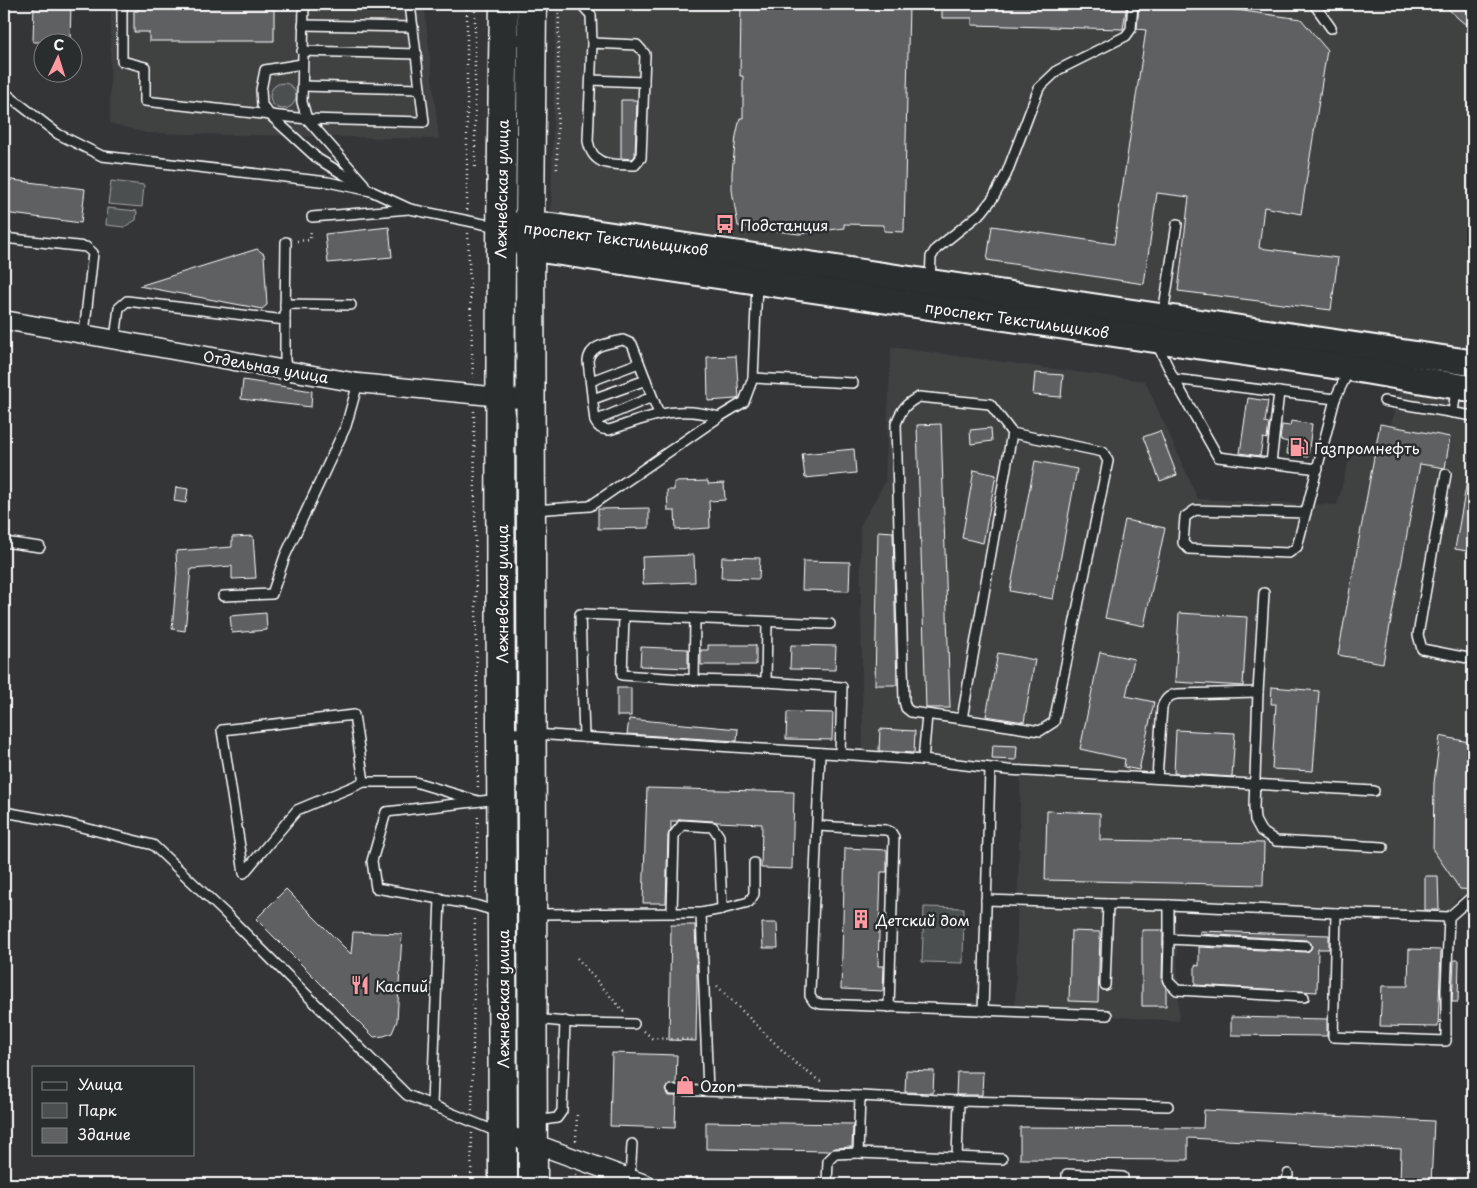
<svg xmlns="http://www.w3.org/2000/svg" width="1477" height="1188" font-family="'Playpen Sans',sans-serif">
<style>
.built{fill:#404243}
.green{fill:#4c4f50;stroke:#a6a7a8}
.building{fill:#5f6162;stroke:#fff}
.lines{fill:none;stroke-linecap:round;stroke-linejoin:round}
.service-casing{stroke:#fff;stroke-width:12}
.minor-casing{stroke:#fff;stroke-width:21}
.secondary-casing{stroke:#fff;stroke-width:29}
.trunk-casing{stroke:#fff;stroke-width:31}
.path{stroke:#fff;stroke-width:2.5;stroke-dasharray:1 4;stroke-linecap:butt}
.service{stroke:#2a2d2e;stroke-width:9}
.minor{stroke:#2a2d2e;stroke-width:18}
.secondary{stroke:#2a2d2e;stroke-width:25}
.trunk{stroke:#2a2d2e;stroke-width:28}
.labels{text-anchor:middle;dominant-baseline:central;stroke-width:5;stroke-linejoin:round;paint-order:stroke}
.street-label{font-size:15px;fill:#fff;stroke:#2a2d2e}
.poi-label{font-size:15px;fill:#fff;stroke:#2a2d2e;text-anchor:start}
</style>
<rect width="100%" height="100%" fill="#333536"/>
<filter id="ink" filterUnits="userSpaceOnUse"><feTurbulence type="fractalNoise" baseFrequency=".02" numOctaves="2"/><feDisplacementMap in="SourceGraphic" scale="10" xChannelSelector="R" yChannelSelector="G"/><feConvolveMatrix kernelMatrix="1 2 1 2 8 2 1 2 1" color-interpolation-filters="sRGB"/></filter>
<g filter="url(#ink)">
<g class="built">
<path d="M111,4H424L439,139L146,133L110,123Z"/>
<path d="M556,4H1473V366L551,217Z"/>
<path d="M891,347L1145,381L1198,499L1337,505L1352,448L1385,450L1399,390L1473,402V897H1459L1441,917L1176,905L1179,1021L1015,1010L1021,764L863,756L860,526L885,482Z"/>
</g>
<g class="green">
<circle cx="283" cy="96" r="13"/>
<path d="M111,181L144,185L142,207L108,204Z"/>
<path d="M107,208L137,211L136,220L124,227L106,225Z"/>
<path d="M924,907L964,908L963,963L922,962Z"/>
</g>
<g class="building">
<path d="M34,4H71L70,42H33Z"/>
<path d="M138,4H274V41H149V32H134V11H138Z"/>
<path d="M741,4H909L904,232L884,231V225L844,224V228L799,234L738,226L732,190V172L736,136L740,118H743V76H740Z"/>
<path d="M942,4H1127L1123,29L972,25V18H942Z"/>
<path d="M1139,4H1151L1192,10L1193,4L1301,19L1327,50L1301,214L1264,207L1259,248L1338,258L1331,310L1178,291L1189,197L1157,193L1144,284L987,260L992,226L1114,244L1146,30L1137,29Z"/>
<path d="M1443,4H1473V30L1460,20Z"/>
<path d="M621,100H637L635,156L632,159L621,158Z"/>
<path d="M4,179L85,189L81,223L4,213Z"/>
<path d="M389,227L392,257L328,263L325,234Z"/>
<path d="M257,249L264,254L267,305L262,309L139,286Z"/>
<path d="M736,356L739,398L736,399L708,401L707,357Z"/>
<path d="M1035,373L1063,375L1061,397L1033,395Z"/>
<path d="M243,380L312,391L311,407L241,399Z"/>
<path d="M1248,398L1268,401L1265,423L1269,424L1267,439L1263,438L1260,456L1240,453Z"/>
<path d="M1291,421L1312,424L1308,457L1287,454L1288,442L1280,440L1282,425L1290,426Z"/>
<path d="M941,424L950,708H926L917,425Z"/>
<path d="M1380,424L1450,437L1445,468L1420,464L1383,663L1338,655Z"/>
<path d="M991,428L992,441L971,444L970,430Z"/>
<path d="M1160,431L1177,475L1160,481L1143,437Z"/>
<path d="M854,449L856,473L805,478L802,454Z"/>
<path d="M1035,461L1077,469L1053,599L1010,591Z"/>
<path d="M974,470L996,475L983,543L962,538Z"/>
<path d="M708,481V484L724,483L725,500L709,501L710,528L676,530L675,511H668L667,490H674V482Z"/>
<path d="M1467,481L1473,482V552L1455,549Z"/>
<path d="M176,487L188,489L186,503L174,501Z"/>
<path d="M649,508V528L598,529V509Z"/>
<path d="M1125,520L1165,528L1144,626L1105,618Z"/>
<path d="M878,531L893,532L897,685H875Z"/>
<path d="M253,536L256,578L232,579V566L191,569L185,631L172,629L177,573L176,551L232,547V537Z"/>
<path d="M694,555L695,582L643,584L642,557Z"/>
<path d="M722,557L760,558L759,579L721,578Z"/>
<path d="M803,561L850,562L849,591L802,590Z"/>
<path d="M266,613L267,630L232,633L230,616Z"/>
<path d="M1179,613L1247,617L1243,686L1175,682Z"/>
<path d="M708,645H756V665H701V650H708Z"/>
<path d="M791,645L836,646L835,670L790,669Z"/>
<path d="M641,647L688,649V668L640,666Z"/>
<path d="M1100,652L1134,659L1126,696L1154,702L1139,770L1124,767L1125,759L1080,749Z"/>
<path d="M998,653L1035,660L1024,722L986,716Z"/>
<path d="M1272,687L1319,691L1313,771L1272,769L1276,704H1271Z"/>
<rect x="617" y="688" width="14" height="28"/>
<path d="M787,712L833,713L832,740L786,739Z"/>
<path d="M629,719L738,729L737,741L627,734Z"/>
<path d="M880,729L915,731L914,753L879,751Z"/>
<path d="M1176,730L1235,733L1232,777L1174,773Z"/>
<path d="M1440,736L1473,743V890L1460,889L1433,850L1434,783Z"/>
<path d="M993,745L1017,746L1016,760L992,759Z"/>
<path d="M647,788L794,792L792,869L761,868L762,824L717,822L713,821L680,819L677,821H671V829L668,835L666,903H643Z"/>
<path d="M1047,811L1100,813V840L1264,843L1263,885L1045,880Z"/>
<path d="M845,848L887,850V872H881L878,966H884L883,991L841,989Z"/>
<path d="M1425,876H1438L1439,910H1425Z"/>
<path d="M286,889L351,954L353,932L402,934L397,1021L392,1033L384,1036L374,1037L256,919Z"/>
<path d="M762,923H777L778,948H763Z"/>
<path d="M671,925H695L697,981L696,1041L669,1040Z"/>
<path d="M1142,930H1163L1162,981L1166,988V1006H1142Z"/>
<path d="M1071,931L1100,932L1098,1002L1069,1001Z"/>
<path d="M1200,931L1329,935V949H1318L1317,992L1195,985V965L1199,966V947L1306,952L1309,951L1312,947L1311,943L1306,940L1200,934Z"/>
<path d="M1409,949L1441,950L1438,1027L1380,1026L1382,986H1408Z"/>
<path d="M1454,960H1459L1458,1002H1452Z"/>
<path d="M1231,1017L1327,1019V1036L1231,1035Z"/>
<path d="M612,1053L677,1055L676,1084L669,1085L666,1090L669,1096H676L675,1128L610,1126Z"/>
<path d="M906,1070L934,1071L933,1093L905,1092Z"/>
<path d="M957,1072H983L982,1095H956Z"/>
<path d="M1204,1110L1434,1121L1431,1184H1400L1401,1149L1188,1138V1160L1020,1159V1127L1203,1128Z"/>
<path d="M706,1122L853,1124L852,1147L835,1148L830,1151L706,1149Z"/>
</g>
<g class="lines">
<g class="service-casing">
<g id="service">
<path d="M122,4V61L145,67V101L307,119L424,122L410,4"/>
<path d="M304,4L302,102L307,119L364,184"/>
<path d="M581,4L591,15L592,43L588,141C593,168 613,164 635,165L641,158L645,54L637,45L592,43"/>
<path d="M1314,4L1331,28"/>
<path d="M303,25L413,27"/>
<path d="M302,51L417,54"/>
<path d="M302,64L265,70L261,90L262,105L270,115L318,159L371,191L410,209L498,227"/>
<path d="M591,80L644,82"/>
<path d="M302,86L420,89"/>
<path d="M4,92L58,134L102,156L328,182L371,191"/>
<path d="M312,217L409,209"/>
<path d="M4,238L86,247L93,253L84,334"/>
<path d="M930,281L931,257L936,249L982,212L993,198L1006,175L1039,88L1058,70L1126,36L1131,29L1133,4"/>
<path d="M285,304L351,305"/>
<path d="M1163,314L1177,224"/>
<path d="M285,320L286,242"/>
<path d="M115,339L119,308L127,301L285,320V369"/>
<path d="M1156,342L1174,379L1335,399L1349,370"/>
<path d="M753,378L853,383"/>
<path d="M1174,379L1218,457L1318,469"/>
<path d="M591,381L639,363"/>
<path d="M919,397L990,404L1012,433L962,719L911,712L906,708L904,701L896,424C901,410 906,403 919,397Z"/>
<path d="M593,399L646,380"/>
<path d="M1384,401L1473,416"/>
<path d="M1453,413L1456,388"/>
<path d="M659,414L632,344L623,340C608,344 590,344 588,361L595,421C598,428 601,429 609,430C650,417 675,404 719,417"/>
<path d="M595,421L652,397"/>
<path d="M1271,463L1279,392"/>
<path d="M1446,474L1418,635L1422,649L1473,659"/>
<path d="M534,510L590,506L719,417L744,402L753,378L757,284"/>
<path d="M1306,513L1195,510L1185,517L1183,543L1189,549L1289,553L1297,547L1335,399"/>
<path d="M4,542L40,547"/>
<path d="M1264,593L1258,692L1254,807L1255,820L1261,831L1276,841L1383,847"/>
<path d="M223,596L272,594L285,556L346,426L358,383"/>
<path d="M624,616L622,675L694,680L695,620"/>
<path d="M694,680L766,682L767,622"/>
<path d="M766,682L842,687L840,754"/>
<path d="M962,719L1040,731L1054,722L1108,461L1103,452L1012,433"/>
<path d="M504,732L840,754L923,760L1008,770L1374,791"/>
<path d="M584,737L580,614L830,624"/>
<path d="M820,753L810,992V996L814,1002L821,1004L1107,1015"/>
<path d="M923,760L927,715"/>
<path d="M1157,778L1162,707C1165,699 1169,695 1177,694L1258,692"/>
<path d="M364,782L297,810L244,873L222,730L354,715L364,782H415L478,801"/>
<path d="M4,812L61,822L153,845L225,913L407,1095L500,1133"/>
<path d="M818,826L886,830L891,832L894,837L889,1007"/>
<path d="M986,900L1108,904L1169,905L1336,913"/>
<path d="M1169,905V939L1306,946"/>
<path d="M722,909L749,902L754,894V863"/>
<path d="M499,912L475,905L376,888L372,861L386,812L499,799"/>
<path d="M701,913L708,1091"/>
<path d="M1336,913L1449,917L1446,990V1041L1333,1037Z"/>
<path d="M535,914L672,913L674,835L682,825L713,827L719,836L722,909L701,913H672"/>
<path d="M1449,917L1473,896"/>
<path d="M1169,939L1168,981L1177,990L1304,997"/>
<path d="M1105,985L1108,904"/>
<path d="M983,1011L990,769"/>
<path d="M535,1019L576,1023L634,1024"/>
<path d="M672,1090L860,1096L858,1153L835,1154L828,1161L827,1184"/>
<path d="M860,1096L959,1101L1168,1106"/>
<path d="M432,1105L440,898"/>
<path d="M536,1121L557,1118L562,1111L565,1021"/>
<path d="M858,1153L1002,1159"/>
<path d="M957,1157L959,1101"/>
<path d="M630,1179L632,1144"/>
<path d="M1067,1184V1174L1123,1177"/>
<path d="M1287,1184L1288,1174"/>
</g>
</g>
<g class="minor-casing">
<g id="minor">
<path d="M4,320L358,383L531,400"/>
<path d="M502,1134L533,1143L645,1184"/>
</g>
</g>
<g class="secondary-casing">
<g id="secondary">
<path d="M510,226L530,224L562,228L1473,363"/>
<path d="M515,238L530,248L1350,368L1473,389"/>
</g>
</g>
<g class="trunk-casing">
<g id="trunk">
<path d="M532,4L530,224L533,1184"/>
<path d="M503,1184C502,791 497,397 504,4"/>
</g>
</g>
<g class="path">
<path d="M467,4V210"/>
<path d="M475,167V4"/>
<path d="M557,169L559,4"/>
<path d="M468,233L473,378"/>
<path d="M297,241L310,240L311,229"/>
<path d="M474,411L478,790"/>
<path d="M476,893L478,813"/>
<path d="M577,958L624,1012"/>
<path d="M717,986L794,1062L818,1080L823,1082"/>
<path d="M644,1031L652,1038L696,1040"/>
<path d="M472,1110L475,916"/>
<path d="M576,1141L577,1113"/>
<path d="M576,1174L577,1184"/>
<path d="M471,1184L472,1133"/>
</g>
<use href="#service" class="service"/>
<use href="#minor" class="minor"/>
<use href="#secondary" class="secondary"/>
<use href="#trunk" class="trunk"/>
</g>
</g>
<defs>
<g id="bus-bare" transform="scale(1.5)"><path d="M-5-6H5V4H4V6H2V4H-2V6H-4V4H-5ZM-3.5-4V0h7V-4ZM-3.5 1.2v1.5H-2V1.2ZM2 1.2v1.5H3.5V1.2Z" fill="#ff9aa2" stroke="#2a2d2e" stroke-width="2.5" paint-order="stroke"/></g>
<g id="fuel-bare" transform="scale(1.5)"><path d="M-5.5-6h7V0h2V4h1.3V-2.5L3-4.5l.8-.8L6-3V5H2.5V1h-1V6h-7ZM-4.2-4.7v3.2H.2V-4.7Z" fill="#ff9aa2" stroke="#2a2d2e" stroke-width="2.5" paint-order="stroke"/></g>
<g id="building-bare" transform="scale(1.5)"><path d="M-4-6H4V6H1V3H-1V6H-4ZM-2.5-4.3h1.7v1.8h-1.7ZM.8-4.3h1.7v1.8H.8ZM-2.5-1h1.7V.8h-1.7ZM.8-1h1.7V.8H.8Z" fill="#ff9aa2" stroke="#2a2d2e" stroke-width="2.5" paint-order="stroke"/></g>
<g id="restaurant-bare" transform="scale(1.5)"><path d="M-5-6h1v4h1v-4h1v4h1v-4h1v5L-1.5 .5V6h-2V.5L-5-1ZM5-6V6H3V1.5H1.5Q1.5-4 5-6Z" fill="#ff9aa2" stroke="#2a2d2e" stroke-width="2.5" paint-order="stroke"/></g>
<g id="shop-bare" transform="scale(1.5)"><path d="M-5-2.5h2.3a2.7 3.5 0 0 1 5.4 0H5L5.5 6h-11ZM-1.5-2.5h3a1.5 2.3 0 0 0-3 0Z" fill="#ff9aa2" stroke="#2a2d2e" stroke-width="2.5" paint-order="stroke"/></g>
</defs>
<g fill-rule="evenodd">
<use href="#bus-bare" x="725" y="224"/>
<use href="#fuel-bare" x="1299" y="447"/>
<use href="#building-bare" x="861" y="919"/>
<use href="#restaurant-bare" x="360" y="985"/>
<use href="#shop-bare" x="685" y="1085"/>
</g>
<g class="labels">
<g class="street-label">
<text transform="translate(501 189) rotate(-89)">Лежневская улица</text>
<text transform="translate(616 238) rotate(7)">проспект Текстильщиков</text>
<text transform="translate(1017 319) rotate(8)">проспект Текстильщиков</text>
<text transform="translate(266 366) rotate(10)">Отдельная улица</text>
<text transform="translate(501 594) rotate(-90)">Лежневская улица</text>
<text transform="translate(502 999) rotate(-90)">Лежневская улица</text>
</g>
<g class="poi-label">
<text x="740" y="224">Подстанция</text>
<text x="1314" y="447">Газпромнефть</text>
<text x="876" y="919">Детский дом</text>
<text x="375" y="985">Каспий</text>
<text x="700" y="1085">Ozon</text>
</g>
</g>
<rect width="1477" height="1188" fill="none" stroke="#2a2d2e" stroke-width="20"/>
<rect x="10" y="10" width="1457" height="1168" fill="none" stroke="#fff" stroke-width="2" filter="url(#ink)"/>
<rect x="32" y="1066" width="162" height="90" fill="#2a2d2e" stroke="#7f8182"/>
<rect x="42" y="1082" width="25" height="8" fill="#2a2d2e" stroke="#7f8182"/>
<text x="78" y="1090" font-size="15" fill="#ffffff">Улица</text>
<rect x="42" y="1103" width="25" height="15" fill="#4c4f50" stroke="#7f8182"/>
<text x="78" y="1116" font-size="15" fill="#ffffff">Парк</text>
<rect x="42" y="1128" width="25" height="15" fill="#5f6162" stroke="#7f8182"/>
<text x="78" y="1140" font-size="15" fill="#ffffff">Здание</text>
<g transform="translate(58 58) rotate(4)"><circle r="24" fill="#2a2d2e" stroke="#7f8182"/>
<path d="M0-4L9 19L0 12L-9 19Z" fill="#ff9aa2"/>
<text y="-8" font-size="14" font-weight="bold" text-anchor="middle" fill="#ffffff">С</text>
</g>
</svg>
